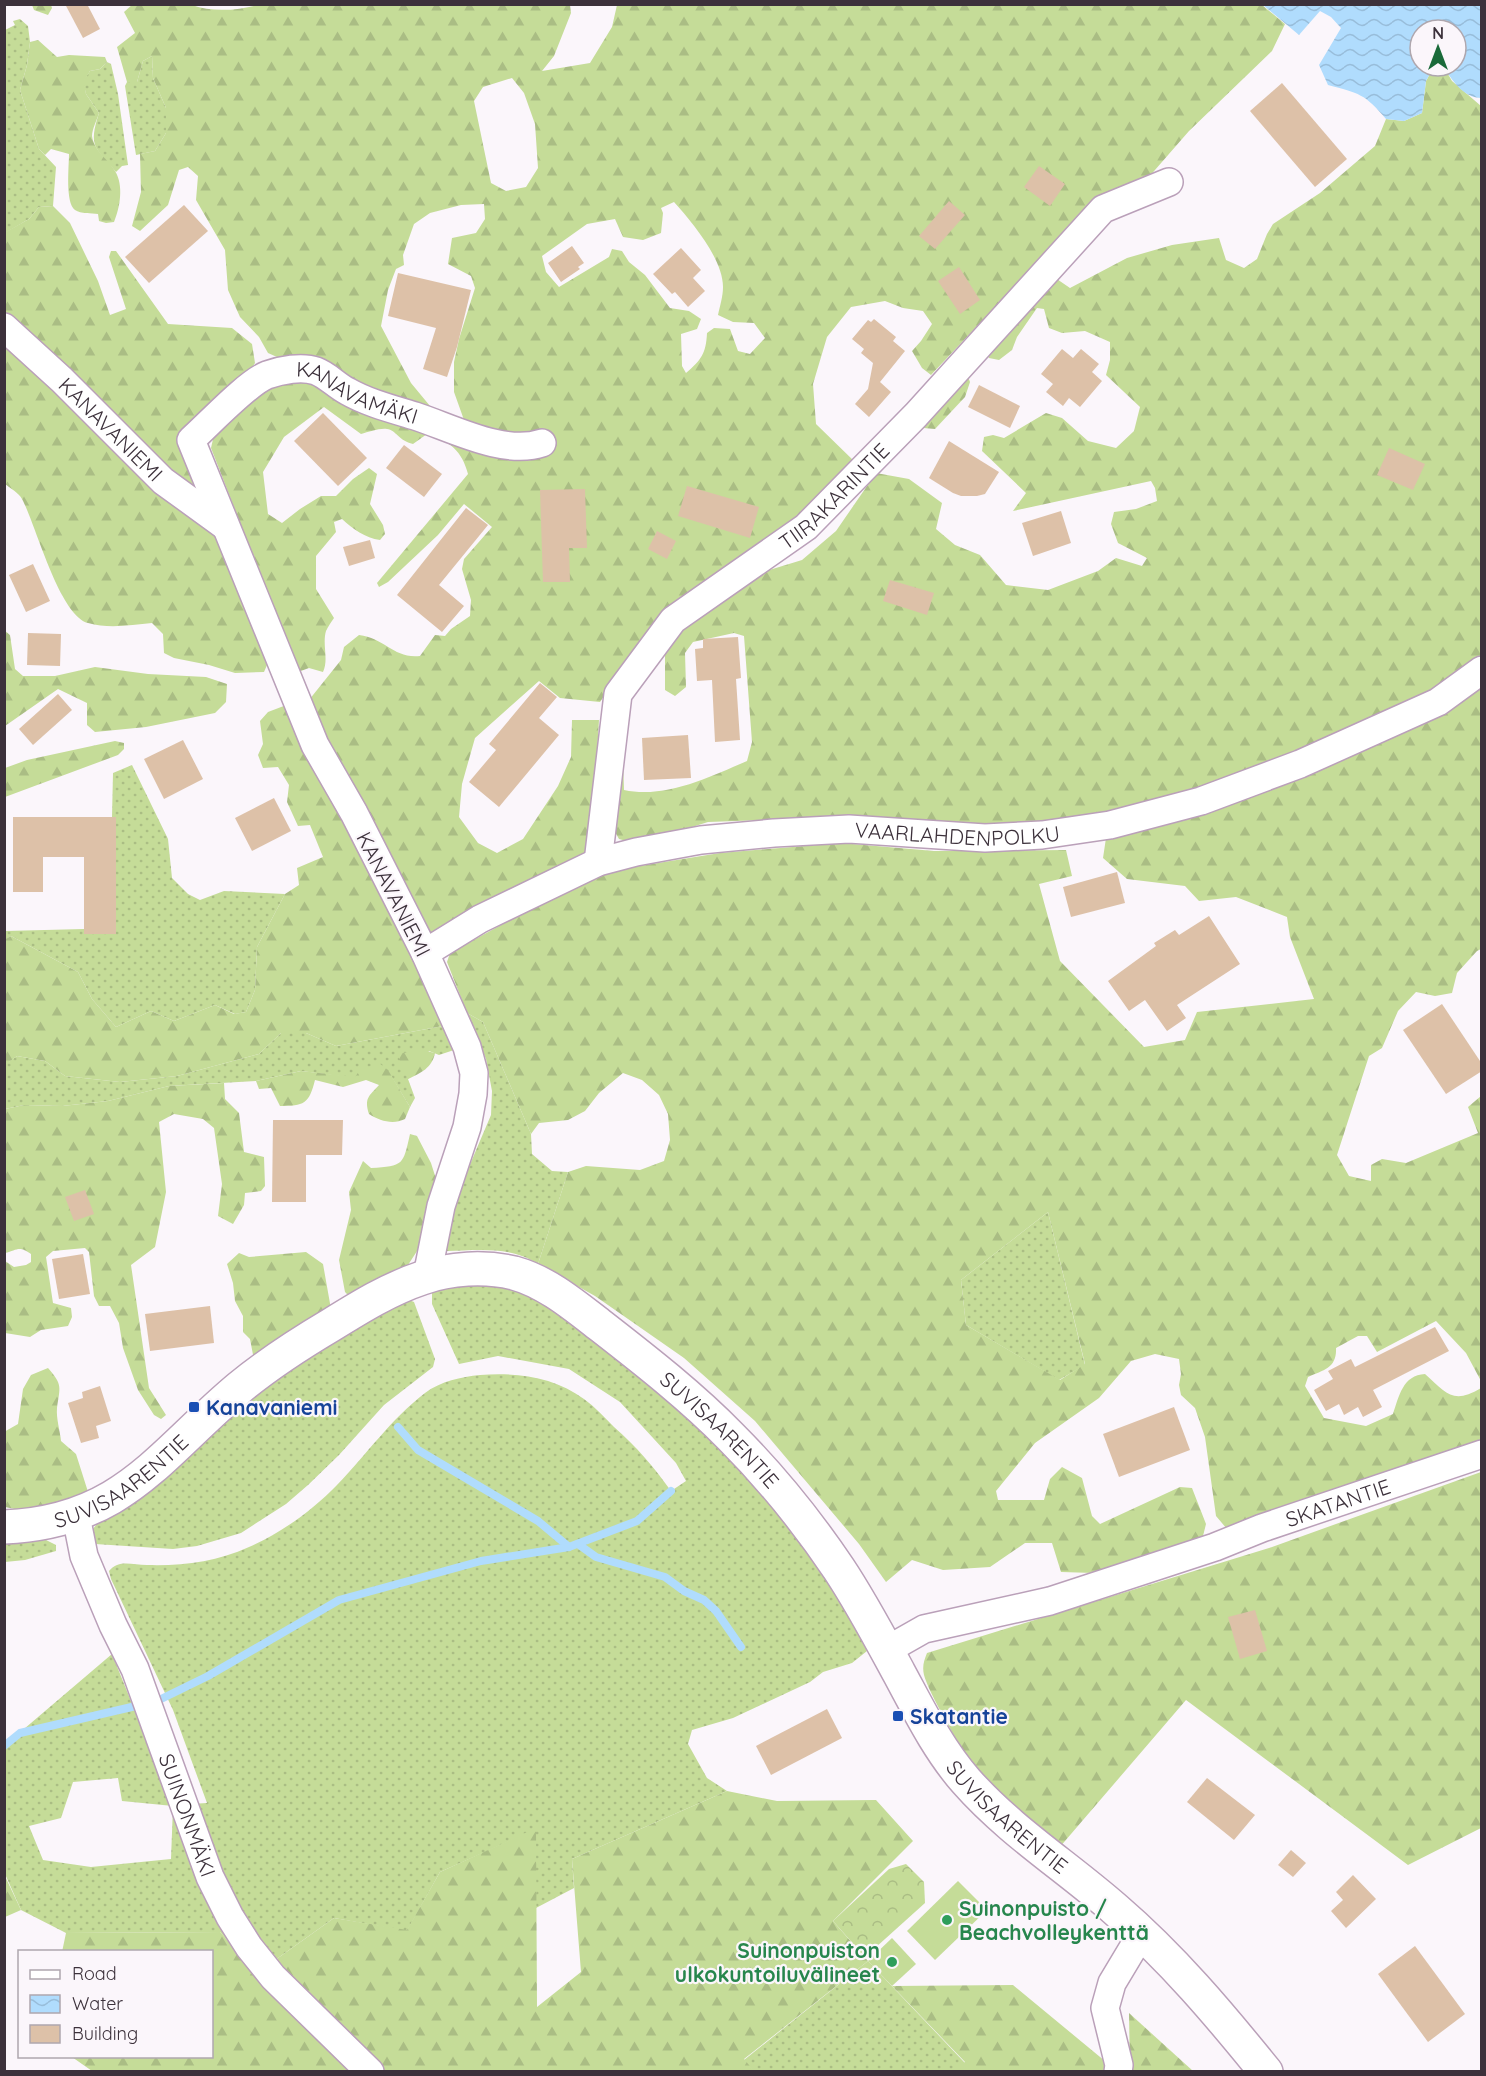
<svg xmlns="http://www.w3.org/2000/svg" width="1486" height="2076" font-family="Quicksand,sans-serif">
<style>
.grass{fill:url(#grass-dots);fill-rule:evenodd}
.forest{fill:url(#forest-firs);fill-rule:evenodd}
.park{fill:url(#park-crowns)}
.pitch{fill:#c5dc98}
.water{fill:url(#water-waves);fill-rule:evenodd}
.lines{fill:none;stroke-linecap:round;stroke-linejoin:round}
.stream{stroke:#b0dcfd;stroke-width:8}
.building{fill:#ddc1a8}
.street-casing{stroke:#baa0b9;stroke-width:30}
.secondary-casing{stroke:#baa0b9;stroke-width:36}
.street{stroke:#fff;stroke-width:27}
.secondary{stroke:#fff;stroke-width:33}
.transit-dot{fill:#1a4fb4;stroke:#fbf6fb;stroke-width:2}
.leisure-dot{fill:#2e9e5b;stroke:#fbf6fb;stroke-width:2}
.labels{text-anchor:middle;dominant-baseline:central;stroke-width:4.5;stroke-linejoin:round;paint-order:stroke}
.street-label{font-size:21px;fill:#3c313b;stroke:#fbf6fb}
.transit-label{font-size:21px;font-weight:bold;fill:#164399;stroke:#fbf6fb;text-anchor:start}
.leisure-label{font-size:21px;font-weight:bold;fill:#27864d;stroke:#fbf6fb;text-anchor:start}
</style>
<defs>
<pattern id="grass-dots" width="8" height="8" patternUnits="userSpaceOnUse" patternTransform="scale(1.5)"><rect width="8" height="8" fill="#c5dc98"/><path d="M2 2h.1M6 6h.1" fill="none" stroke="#aabd84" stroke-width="1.8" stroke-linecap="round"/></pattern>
<pattern id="forest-firs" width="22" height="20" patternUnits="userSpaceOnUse" patternTransform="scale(1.5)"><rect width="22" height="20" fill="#c5dc98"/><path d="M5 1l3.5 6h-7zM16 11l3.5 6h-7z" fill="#aabd84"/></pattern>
<pattern id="park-crowns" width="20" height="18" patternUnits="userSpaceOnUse" patternTransform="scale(1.5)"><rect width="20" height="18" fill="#c5dc98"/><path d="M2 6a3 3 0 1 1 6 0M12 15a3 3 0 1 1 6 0" fill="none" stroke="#aabd84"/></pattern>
<pattern id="water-waves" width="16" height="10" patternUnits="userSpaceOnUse" patternTransform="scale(1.5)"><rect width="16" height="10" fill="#b0dcfd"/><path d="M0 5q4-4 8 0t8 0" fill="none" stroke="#98bdda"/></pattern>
</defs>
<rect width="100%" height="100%" fill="#fbf6fb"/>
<g class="grass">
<path d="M20,19L28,26L30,42L27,65L20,90L39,149L56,167L53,206L39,207L29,219L5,233V30L15,25L13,21Z"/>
<path d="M152,56L153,78L166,108V133L155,151L136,155L125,86L127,82H137L143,61Z"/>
<path d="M107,62L111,64L118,94L128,165L122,166L116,172C95,147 88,147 99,113L86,94L83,81L90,71L100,69Z"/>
<path d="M132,765L168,839L172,878L188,894L200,900L224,891L285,894L257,947L255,990L246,1012L235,1014L215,1005L174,1021L151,1011L116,1027L92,999L78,972L11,936L5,940V931L84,929L112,817L113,773Z"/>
<path d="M467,1013L483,1022L531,1134L532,1154L552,1171L568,1172L538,1264C511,1246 478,1250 447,1251L445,1246L454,1202L491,1115L492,1091L486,1059Z"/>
<path d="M448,1025L457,1049L439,1055L429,1051L408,1079L415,1098L410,1107L388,1071L355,1078L301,1071L256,1081L169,1086L108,1101L62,1106L24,1105L5,1109L4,1065L17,1056L45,1061L65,1076L120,1082L177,1076L259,1054L281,1033H306L336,1046Z"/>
<path d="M1048,1212L1085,1365L1059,1380L966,1325L961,1280Z"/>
<path d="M457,1284L510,1287L542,1300L573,1322L721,1445L810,1551L865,1640L867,1651L852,1663L823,1672L810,1682L733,1718L692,1730L688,1744L707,1778L727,1791L572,1859L574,1888L536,1908V1829L440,1872L407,1931L334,1918L257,1973L220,1932L66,1933L21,1910L5,1874L4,1746L112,1654L173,1805L207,1803L173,1710L111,1579L109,1571C119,1559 132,1565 147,1565C182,1566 216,1562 249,1547C281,1533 313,1510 337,1485C367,1454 391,1419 425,1393C441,1381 461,1377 480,1375C516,1372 555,1377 584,1399C595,1407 604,1417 614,1427C636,1446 654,1467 671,1491L686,1481L676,1463L620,1402L569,1369L498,1356L459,1364L432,1304V1287ZM118,1778L122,1801L173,1806L171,1859L91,1867L43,1860L29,1826L61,1818L73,1782Z"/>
<path d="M409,1300L414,1302L435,1359L433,1367L384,1405L339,1455L308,1485L286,1504L241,1533L197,1546L173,1549L95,1544L92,1530L97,1524L144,1495L269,1382L318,1350Z"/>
<path d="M46,1540L56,1545V1551L25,1560L5,1562V1543Z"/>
<path d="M868,1961L965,2063L956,2072H754L744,2060Z"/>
</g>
<g class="forest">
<path d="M133,4L192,5C213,13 241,10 261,4L570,5L571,13L554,56L542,71L590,63L612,27L617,5L1256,4L1262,5L1285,24L1272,51L1189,131L1148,178L1111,190L1079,218L931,375L922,368L912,351L921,341L932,324L923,311L903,308L885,301L851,307L827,337L813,384L816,424L855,462L808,516L642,641L600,702L560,698L539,681L475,738L462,784L459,817L478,843L497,853L523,839L558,786L571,757L572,720H599L591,853L515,887L430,937L365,820L309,700L341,660L344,647L359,635C385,638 394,659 420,656L435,635L445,636L451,629L470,616L471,600L462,569L464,559L492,527L464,504L438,535L388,582L379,587L377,583L468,474C462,451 450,441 427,434L413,444C399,441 396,430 387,429C379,428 369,432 361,434L324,407L284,437L263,472L268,514L282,523L300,509L321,496H336L353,479L369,468L377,474L370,504L383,525L385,534L380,540C365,538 353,529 342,519L334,522L336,532L316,556V589L334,618C331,622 328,627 326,631C322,645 329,659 323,672L309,668L298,672L211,448L216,426L286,361L268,353L259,337L240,317L228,290L225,250L196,200L198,176L188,167L179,170L168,205L140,231L132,226L141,192L140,154L155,151L166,133V108L153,78L152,56L143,61L137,82H127L117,47L135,33L124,12ZM512,78L524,93L535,124L538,168L526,187L506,191L491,183L474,101L483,87ZM674,202C692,222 723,259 723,287C723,296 720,306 718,315L733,322L754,323L765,338L750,354L738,351L730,329L714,328L707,333C706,354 701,360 686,373L682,366L681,334L697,329L701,319L689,311L670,308L645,275L629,262L622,251L612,249L609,257L559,287L546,272L542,256L587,224L615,219L623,237L643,240L661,233L663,213L661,208ZM484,204L485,219L476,233L452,238L448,264L471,276L475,288L459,339L454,362V392L464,420L426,417L430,406L411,383L381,326L388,290L396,269L404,265L403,255L414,224L430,213L461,205Z"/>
<path d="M32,5H51L52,8L48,15L34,10Z"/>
<path d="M38,40L57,57L69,55L105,57L107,62L100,69L90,71L84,81L86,94L99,113C97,120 92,129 92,136C94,151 108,159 115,171C124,185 120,208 114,222L106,223L99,221L98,214C91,213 81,214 75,210C65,203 69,166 69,154L51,149L45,155L39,149L20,90L27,65L30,42Z"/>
<path d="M1445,69L1452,81L1481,106V661L1453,682L1258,773L1132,810L1044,825H930L847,817L708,822L638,844L619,839L610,823L623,760L624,790C665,799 710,777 747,761L752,742L744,636L734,633L693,642L685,653L686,687L675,696L665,690V649L700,611L740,579L802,560L836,531L876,473L909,479L942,503L936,529L955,545L980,555L1006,585L1048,590L1098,571L1116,558L1142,566L1147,558L1118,543L1111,524L1114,512L1136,509L1157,501L1155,488L1151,481L1013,511L1026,493L982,451L984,437L993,435L1004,438L1046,413L1062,418L1088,441L1116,448L1134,431L1140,407L1106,375L1110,360V342L1085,331L1062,333L1049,328L1044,309L1037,308L1017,337L1012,350L999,360L989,358L984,349L1051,275L1070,288L1127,258L1172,245L1219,238L1226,260L1244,268L1257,259L1267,234L1273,224L1320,193L1375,146L1386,119L1404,121L1422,113L1426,81L1432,70Z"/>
<path d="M53,206L70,223L98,281L110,315L126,309L109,257L111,251H116L168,324L232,328L252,344L255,363L241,385L202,423L205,504L86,396L5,312L4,233L29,219L39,207Z"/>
<path d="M4,349H20L220,529L267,652V665L264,672L235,673L209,665L174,658L164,653L163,634L152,623C131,625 109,629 88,623C59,615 36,525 22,499C19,493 10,488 5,484Z"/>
<path d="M965,369L970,382L965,397L935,429L912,427Z"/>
<path d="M4,630L10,635L15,669L23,676H55L95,667L148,674L206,677L227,684L226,702L215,713L146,727L95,732L87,725V703L58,689L5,726Z"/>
<path d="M1481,683V949L1477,951L1457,973L1452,993L1435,996L1416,992L1398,1011L1382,1048L1369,1056L1337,1155L1349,1176L1371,1181V1165L1382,1159L1406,1163L1478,1133L1468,1107L1481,1096V1381L1466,1353L1436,1321L1377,1352L1367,1336H1358L1336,1348C1337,1368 1324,1370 1308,1377L1305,1386L1324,1418L1366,1426L1393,1414C1399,1396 1403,1375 1425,1374C1446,1393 1453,1405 1481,1388V1445L1227,1529L1216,1516L1205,1437L1195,1408L1181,1395L1179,1385L1181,1374L1179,1359L1155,1354L1131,1361L1099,1398L1035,1443L996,1491L998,1500H1044L1050,1479L1062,1467L1082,1478L1092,1516L1100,1524L1180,1487L1192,1488L1206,1524L1203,1536L1094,1573L1061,1572L1052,1543H1025L990,1567L943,1570L912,1560L886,1582L859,1544L755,1421L684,1358L595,1296L538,1264L568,1172L586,1166L640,1170L664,1161L670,1140L668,1114L659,1095L642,1080L623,1073L599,1093L585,1111L568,1120L539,1123L531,1134L483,1022L467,1013L447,962L450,953L596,873L720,853L841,843L934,851L1066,850L1072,876L1039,884L1060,961L1144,1047L1185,1040L1197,1012L1314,999L1290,937L1287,917L1236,897L1199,901L1185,886L1127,879L1103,858L1106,838L1167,825L1264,788ZM1048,1212L1085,1364L1060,1380L966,1325L961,1280Z"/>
<path d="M289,704L448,1025L336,1046L306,1033H281L259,1054L177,1076L120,1082L65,1076L45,1061L17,1056L5,1065L4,940L11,936L78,972L92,999L116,1027L151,1011L174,1021L215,1005L234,1014L246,1012L255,990L257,947L285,894L299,885L297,868L323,857L310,825L298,826L287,802L289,785L278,767L263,768L258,755L263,744L260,721L268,712Z"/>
<path d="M115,741L124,743V749L118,755L5,797V768L27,760Z"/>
<path d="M422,1050L435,1053C432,1068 421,1073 408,1079L397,1054Z"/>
<path d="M379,1063L388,1070L410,1107L405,1119C393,1125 380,1121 369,1114C364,1098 369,1096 379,1085L366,1080L343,1087L315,1080C309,1104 304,1106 280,1106L271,1088L259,1089L256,1081L301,1071L355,1077L360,1070Z"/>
<path d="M224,1083L225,1099L239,1113L244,1152L264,1157L265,1186L261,1191L245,1193L244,1205L233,1224L218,1216L222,1184L214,1128L203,1119L174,1114L159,1122L166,1192L155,1247L131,1265L149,1388L166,1415L161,1419L154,1415L138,1390L123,1348L119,1323L110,1306H99L94,1296L89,1252L85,1248L53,1251L46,1257L53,1303L71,1308L72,1317L68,1326L41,1330L30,1337L5,1333V1261L14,1267L26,1265L31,1262V1254C19,1245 17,1250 5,1253V1109L24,1105L62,1106L108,1101L169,1086Z"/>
<path d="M410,1134L417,1136L431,1163L437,1182L419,1248L408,1265L358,1294L350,1297L345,1292L339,1260L351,1210L349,1192L363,1161L371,1168C404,1166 403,1165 410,1134Z"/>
<path d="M306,1252L323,1264L331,1309L254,1360L250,1339L243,1332V1316L235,1301L233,1283L227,1264L239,1253L249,1257Z"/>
<path d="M48,1368C63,1385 60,1387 57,1408C56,1418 60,1431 61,1441L76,1454L89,1495L24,1511L5,1507L4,1432L18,1424L23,1389L31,1375Z"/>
<path d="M1481,1472V1828L1408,1865L1186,1700L1059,1848C1028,1823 998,1795 973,1764C961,1750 928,1691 924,1675C922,1666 924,1661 927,1653L1269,1548Z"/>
<path d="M727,1791L777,1801L876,1800L913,1841L833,1921L868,1961L744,2059L754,2071H92L72,2057L212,2056V1952H62L66,1933L220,1932L257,1973L334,1918L407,1930L440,1872L536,1828L537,2007L581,1972L572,1859Z"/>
<path d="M4,1874L21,1910L5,1917H4Z"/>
<path d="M1013,1985L1117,2071H956L965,2062L892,1986Z"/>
<path d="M1129,2013L1193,2071H1130Z"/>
</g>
<path class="park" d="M906,1864L924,1882L925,1903L865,1957L833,1921L889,1869Z"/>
<g class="pitch">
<path d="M958,1881L987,1910L935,1960L907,1931Z"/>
<path d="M892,1938L916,1964L892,1986L868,1961Z"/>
</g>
<path class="water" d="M1256,5H1481V98C1465,98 1453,82 1445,69L1432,70L1426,81L1422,113L1404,121L1386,119C1365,94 1359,93 1328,85L1319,65L1341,28L1331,17L1320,11L1299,35L1263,5ZM1420,30H1456V66H1420Z"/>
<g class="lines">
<g class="stream">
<path d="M398,1427L418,1450L538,1521L569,1547"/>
<path d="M578,1544L596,1557L665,1577L684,1591L704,1600L716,1611L741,1647"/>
<path d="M159,1700L208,1676L339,1600L481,1561L569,1547L637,1521L671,1491"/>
<path d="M4,1746L20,1733L136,1706"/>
</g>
</g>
<g class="building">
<path d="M65,4H87L100,29L83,38Z"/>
<path d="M1282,83L1347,159L1315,187L1250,111Z"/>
<path d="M1039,166L1065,184L1050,206L1024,187Z"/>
<path d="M949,201L965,215L935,249L919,236Z"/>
<path d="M184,205L208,231L149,283L125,257Z"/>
<path d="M572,246L584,263L578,267L580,269L561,282L548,263Z"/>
<path d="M681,248L701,270L693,278L705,291L688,307L675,292L672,294L653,274Z"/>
<path d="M959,267L980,300L960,314L938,281Z"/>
<path d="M398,273L471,290L457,347L447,377L423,369L436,328L388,316Z"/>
<path d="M874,319L896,337L893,341L905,351L880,382L891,392L869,417L855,404L868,389L873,363L861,353L864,349L852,339L868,320L871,322Z"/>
<path d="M1062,349L1073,358L1081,349L1099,364L1092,372L1102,381L1080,407L1069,398L1063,406L1046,392L1053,384L1041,374Z"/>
<path d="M979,385L1020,406L1010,428L968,407Z"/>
<path d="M323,413L367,458L338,486L294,441Z"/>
<path d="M949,441L999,472L985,494L977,496H961L953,493L929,478Z"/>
<path d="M404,445L442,474L424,497L386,468Z"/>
<path d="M1389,448L1425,464L1413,490L1377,475Z"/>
<path d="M687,486L759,507L750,538L678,516Z"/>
<path d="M585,489L587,548H569L570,582H543L540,490Z"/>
<path d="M466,508L488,525L439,585L464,606L442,632L397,595Z"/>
<path d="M1061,511L1071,543L1033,556L1022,523Z"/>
<path d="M657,531L676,541L667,559L648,549Z"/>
<path d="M370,540L375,558L349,566L343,547Z"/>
<path d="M33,564L50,601L26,612L9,575Z"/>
<path d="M890,580L934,593L927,615L883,601Z"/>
<path d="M28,633L61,634L60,666L27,665Z"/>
<path d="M738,637L741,678L736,679L740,740L715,742L712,680L697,681L695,649L703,648V639Z"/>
<path d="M540,683L557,697L539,718L559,735L499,807L469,782L496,750L489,744Z"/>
<path d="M58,694L72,710L33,745L19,729Z"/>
<path d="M688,735L691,778L644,780L642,738Z"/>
<path d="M183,740L203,779L164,799L144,759Z"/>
<path d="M274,798L291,831L252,851L235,818Z"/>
<path d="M13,817H116V934H84V857H43V892H13Z"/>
<path d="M1117,872L1125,903L1071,917L1063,887Z"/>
<path d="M1209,916L1240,964L1177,1005L1186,1018L1167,1031L1145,1000L1129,1011L1108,981L1156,946L1154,943L1175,930L1179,935Z"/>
<path d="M1442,1004L1482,1064V1071L1446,1094L1403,1030Z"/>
<path d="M273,1120H343L342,1155H306V1202H272Z"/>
<path d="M85,1190L94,1214L74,1221L65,1197Z"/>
<path d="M83,1254L90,1294L59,1299L52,1259Z"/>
<path d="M210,1306L214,1343L150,1351L145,1314Z"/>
<path d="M1435,1327L1449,1351L1373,1390L1382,1407L1363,1417L1358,1407L1344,1415L1339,1404L1326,1411L1314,1390L1333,1379L1328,1371L1351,1359L1355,1367Z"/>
<path d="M100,1386L111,1421L96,1426L99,1438L81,1443L68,1403L83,1398L82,1392Z"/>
<path d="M1174,1407L1190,1450L1119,1477L1103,1434Z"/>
<path d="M1255,1610L1267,1651L1240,1659L1228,1617Z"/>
<path d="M827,1709L842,1738L771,1775L756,1746Z"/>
<path d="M1207,1778L1255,1815L1234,1840L1187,1802Z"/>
<path d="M1291,1850L1306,1863L1293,1877L1278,1865Z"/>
<path d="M1353,1875L1376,1899L1346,1928L1331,1911L1343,1900L1336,1892Z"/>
<path d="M1415,1946L1465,2014L1428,2042L1378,1974Z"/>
</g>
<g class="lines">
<g class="street-casing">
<g id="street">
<path id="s1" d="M4,327L62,380L163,481L225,526"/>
<path id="s2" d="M598,862L618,694L673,620L806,527L916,415L1103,209L1169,182"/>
<path id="s3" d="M425,953L480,919L598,862L636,852L701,840L774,833L849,829L985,838L1042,835L1110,825L1201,801L1300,764L1438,702L1482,670"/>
<path id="s4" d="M427,1276L441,1206L467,1127L473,1094L474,1073L467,1047L425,953L354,813L315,745L191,440C209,424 247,383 267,375C281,370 302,366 316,371C327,375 337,386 347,391C368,403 392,409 415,416C452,428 504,456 542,443"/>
<path id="s5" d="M76,1516L84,1556L113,1625L135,1669L210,1877L230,1917L249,1947L273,1977L370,2072"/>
<path id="s6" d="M887,1650L924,1629L1050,1601L1215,1547L1262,1528L1482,1454"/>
<path d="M1118,2072L1119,2065L1105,2008L1112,1983L1142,1933"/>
</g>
</g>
<g class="secondary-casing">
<g id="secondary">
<path id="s7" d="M4,1527C123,1522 158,1456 239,1388C268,1364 299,1344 331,1325C360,1307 389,1289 422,1278C450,1268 485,1266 514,1273C547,1282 575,1306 601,1326C646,1361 692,1397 731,1437C771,1477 808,1523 839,1569C861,1602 880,1638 899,1673C919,1710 938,1749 966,1781C1010,1831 1066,1866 1115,1909C1172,1958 1219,2014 1266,2072"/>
</g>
</g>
<use href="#street" class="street"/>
<use href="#secondary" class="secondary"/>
</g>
<g class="transit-dot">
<rect x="188" y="1401" width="12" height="12" rx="3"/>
<rect x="892" y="1710" width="12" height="12" rx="3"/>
</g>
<g class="leisure-dot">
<circle cx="947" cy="1920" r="6"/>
<circle cx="892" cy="1962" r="6"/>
</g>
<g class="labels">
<g class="street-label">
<text stroke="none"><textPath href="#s4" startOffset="1100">KANAVAMÄKI</textPath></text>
<text stroke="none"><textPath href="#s1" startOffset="148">KANAVANIEMI</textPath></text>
<text stroke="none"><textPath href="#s2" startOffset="465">TIIRAKARINTIE</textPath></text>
<text stroke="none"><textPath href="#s3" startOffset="558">VAARLAHDENPOLKU</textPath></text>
<text transform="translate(394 894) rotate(63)">KANAVANIEMI</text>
<text stroke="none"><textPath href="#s7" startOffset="849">SUVISAARENTIE</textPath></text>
<text stroke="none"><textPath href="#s7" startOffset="129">SUVISAARENTIE</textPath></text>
<text stroke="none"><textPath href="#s6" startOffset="476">SKATANTIE</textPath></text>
<text stroke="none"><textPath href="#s5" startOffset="320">SUINONMÄKI</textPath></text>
<text stroke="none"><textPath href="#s7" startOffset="1335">SUVISAARENTIE</textPath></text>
</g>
<g class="transit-label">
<text x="206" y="1407">Kanavaniemi</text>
<text x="910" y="1716">Skatantie</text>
</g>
<g class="leisure-label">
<text x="959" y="1908">Suinonpuisto /<tspan x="959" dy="24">Beachvolleykenttä</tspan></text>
<text x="880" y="1950" text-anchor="end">Suinonpuiston<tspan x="880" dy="24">ulkokuntoiluvälineet</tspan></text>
</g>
</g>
<rect width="1486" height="2076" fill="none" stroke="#3c313b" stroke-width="12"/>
<rect x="18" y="1950" width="195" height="108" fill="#fbf6fb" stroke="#afa7ae" stroke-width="1.5"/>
<rect x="30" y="1970" width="30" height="9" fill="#ffffff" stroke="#afa7ae" stroke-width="1.5"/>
<text x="72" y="1980" font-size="18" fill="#3c313b">Road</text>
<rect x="30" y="1995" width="30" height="18" fill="url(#water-waves)" stroke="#afa7ae" stroke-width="1.5"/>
<text x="72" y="2010" font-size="18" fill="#3c313b">Water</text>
<rect x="30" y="2025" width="30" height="18" fill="#ddc1a8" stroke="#afa7ae" stroke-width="1.5"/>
<text x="72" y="2040" font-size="18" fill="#3c313b">Building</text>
<g transform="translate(1438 48)"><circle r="28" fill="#fbf6fb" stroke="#afa7ae" stroke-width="1.5"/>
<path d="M0-4.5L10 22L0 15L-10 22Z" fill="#1a6a3a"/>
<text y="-9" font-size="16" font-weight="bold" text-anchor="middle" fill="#3c313b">N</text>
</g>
</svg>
